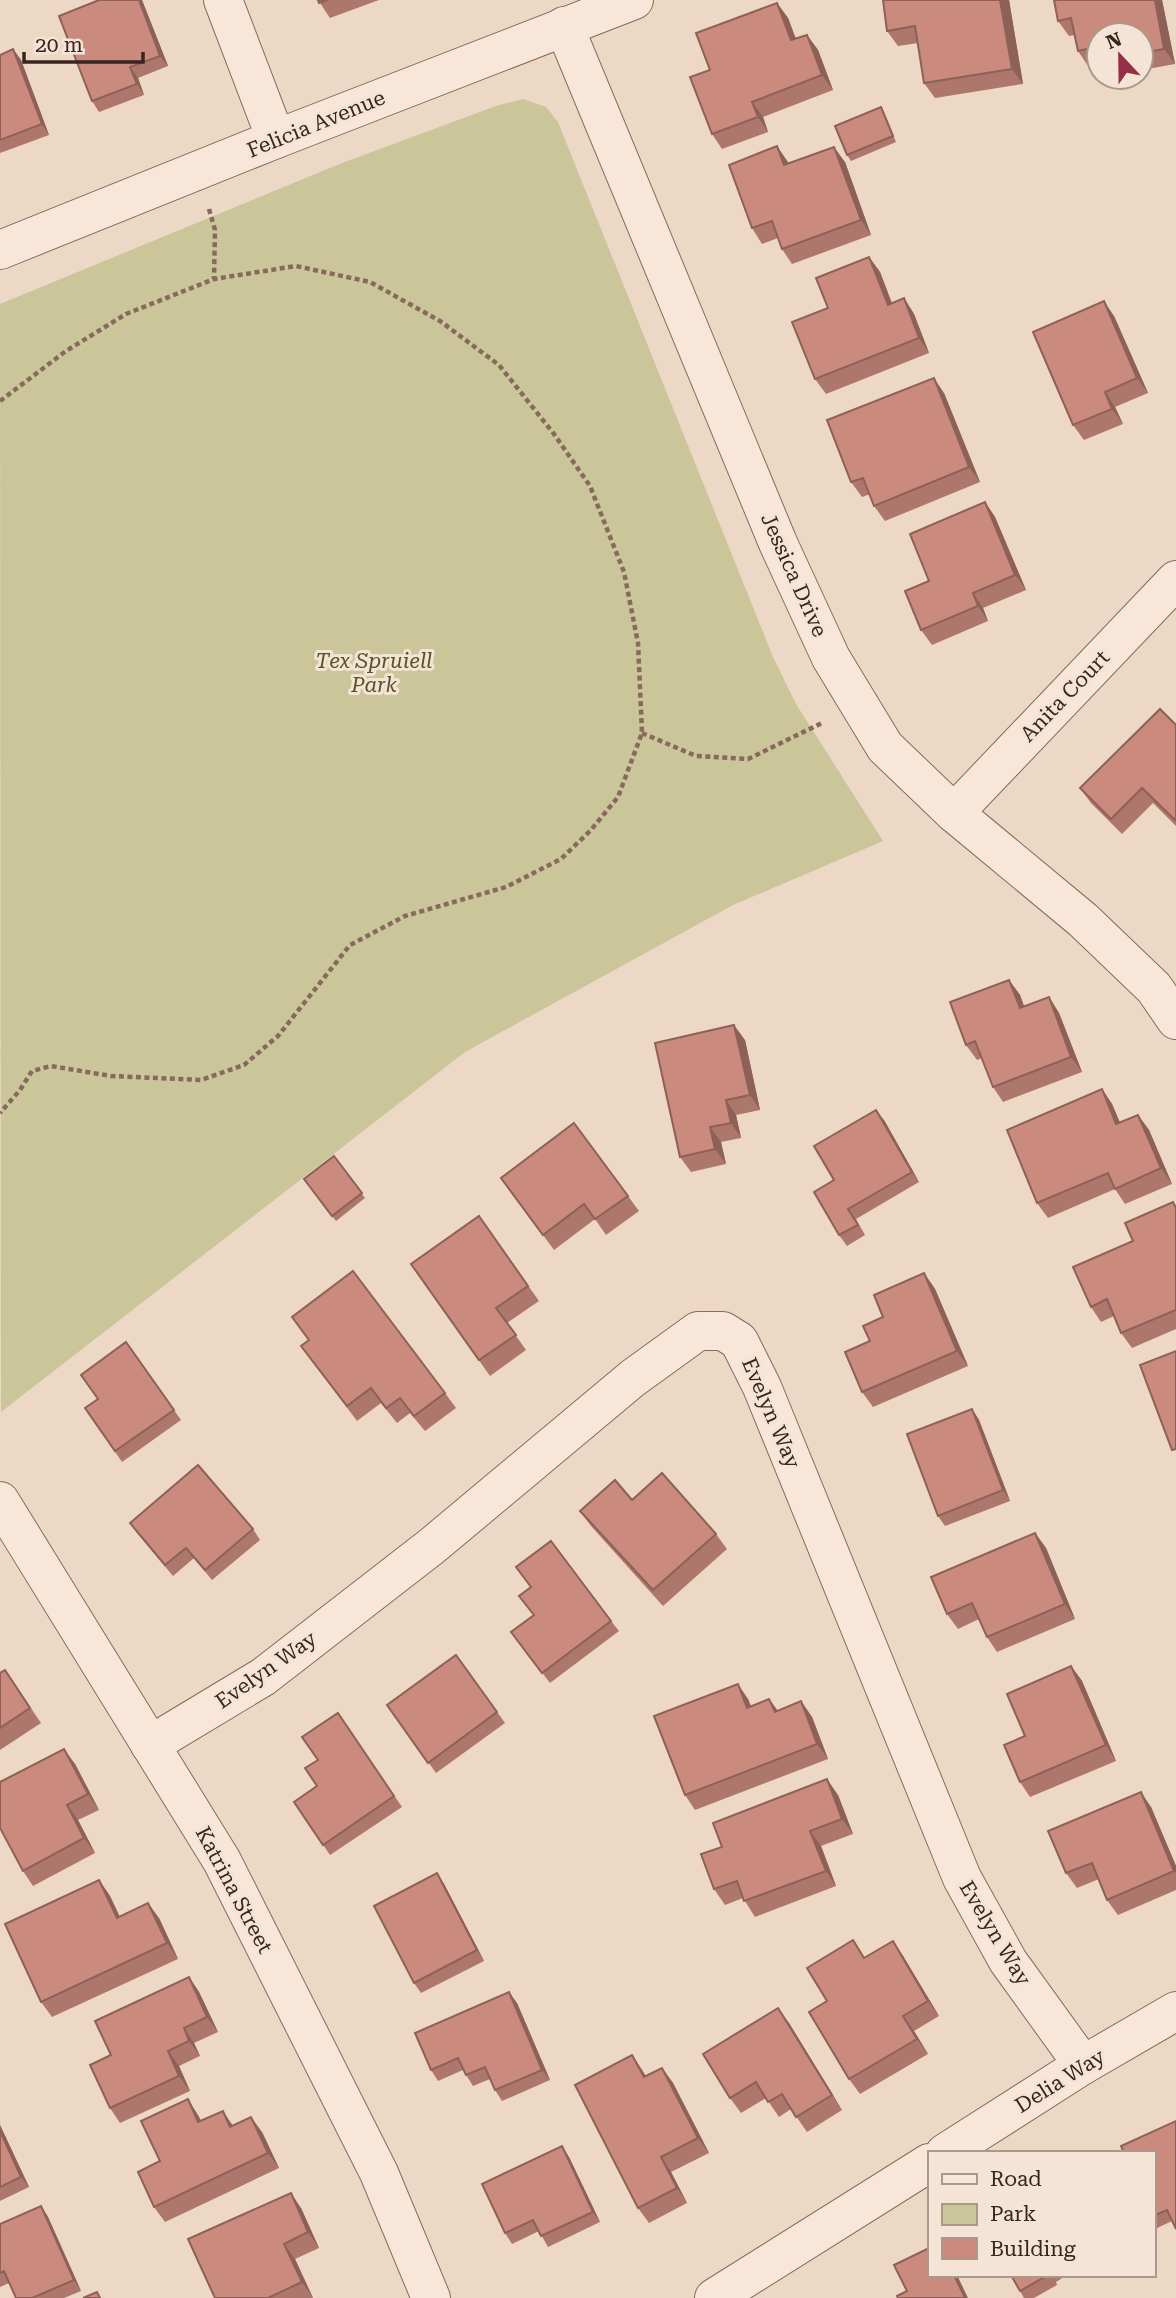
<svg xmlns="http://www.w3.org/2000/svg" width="1176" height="2298" font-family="'Roboto Serif',serif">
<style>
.green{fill:#cbc59a}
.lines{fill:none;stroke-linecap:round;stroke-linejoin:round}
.minor-casing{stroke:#88695c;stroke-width:40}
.path{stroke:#88695c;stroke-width:4.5;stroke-dasharray:5 3.5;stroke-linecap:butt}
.minor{stroke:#f8e7d9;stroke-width:38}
.wall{fill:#ae776c}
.shaded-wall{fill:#8d6158}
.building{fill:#ca8a7d;stroke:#8d6158;stroke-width:2}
.labels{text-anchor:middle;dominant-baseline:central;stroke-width:6;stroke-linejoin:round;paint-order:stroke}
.street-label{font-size:21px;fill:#38251f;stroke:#f5e4d5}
.park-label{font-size:21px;font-style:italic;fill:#535427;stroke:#f5e4d5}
</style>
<rect width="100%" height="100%" fill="#edd8c6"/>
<path class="green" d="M523,99L546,107L558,122L773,657L796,704L883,841L733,905L465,1052L1,1412L0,304L342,163L496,106Z"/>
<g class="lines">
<g class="minor-casing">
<g id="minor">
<path d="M223,0L276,139"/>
<path d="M564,26L778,543L831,658L885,747L954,813L1083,920L1154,988L1176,1020"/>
<path d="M0,250L276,139L634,0"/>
<path d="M954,813L1176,580"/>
<path d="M0,1501L222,1861L379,2173L431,2298"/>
<path d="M150,1745L263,1677L432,1546L633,1378L698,1331H723L739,1341L762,1387L962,1878L1008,1961L1083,2065"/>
<path d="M945,2153L1083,2065L1176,2011"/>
<path d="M714,2298L929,2163"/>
</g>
</g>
<g class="path">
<path d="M209,209L215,230L214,279"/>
<path d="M0,401L66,351L126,314L214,279L296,266L370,282L440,321L499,365L554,434L590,486L624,572L638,643L642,733L618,797L591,830L561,859L506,887L405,916L350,945L278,1036L244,1065L201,1080L111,1076L51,1066L32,1071L20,1090L0,1113"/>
<path d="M642,733L696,756L748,759L824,722"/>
</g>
<use href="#minor" class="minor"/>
</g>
<g class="wall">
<path d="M142,0L168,66L138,78L144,95L99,112L92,101Z"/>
<path d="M318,0H379L330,18Z"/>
<path d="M883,0H1009L1023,84L935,98L924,83L918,43L898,46L887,31Z"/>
<path d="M1054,0H1162L1175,64L1142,70L1141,68V35H1099V64L1088,66L1078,51L1075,35L1069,36L1058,21Z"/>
<path d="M777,3L788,18L796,39L807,35L818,50L833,90L763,117L768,132L722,149L712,134L710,70Z"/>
<path d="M13,49L21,60L49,135L0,153V55Z"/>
<path d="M881,107L884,112L896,142L851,161L847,155Z"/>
<path d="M788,162L789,163L845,162L871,235L792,264L782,249L778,238L762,244L752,228Z"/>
<path d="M869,257L880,272L892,303L904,298L914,314L929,353L826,394L815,379L828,308Z"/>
<path d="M1114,316L1148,393L1115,407L1123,424L1084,440L1073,425Z"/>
<path d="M944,393L980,482L885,521L874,506L870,494L862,497L851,482Z"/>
<path d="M985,502L995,517L1026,590L983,608L988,621L932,645L921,630L929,581Z"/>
<path d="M1176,725V826L1153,803L1122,834L1091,803L1080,788Z"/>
<path d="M1009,980L1020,995L1024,1006L1049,997L1059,1013L1082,1072L1003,1102L993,1087L982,1058L977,1060L966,1045Z"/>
<path d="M745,1040L760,1110L736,1115L741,1138L721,1142L726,1164L691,1172L680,1157Z"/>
<path d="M1102,1089L1112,1104L1120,1123L1138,1115L1149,1130L1172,1184L1125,1204L1115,1189L1048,1218L1037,1203Z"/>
<path d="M884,1120L919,1182L856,1219L865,1235L847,1246L839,1235L834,1180Z"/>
<path d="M334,1156L365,1198L336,1221L304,1179Z"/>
<path d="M501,1178L628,1196L639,1211L606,1235L595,1219L554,1250Z"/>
<path d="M1176,1205V1329L1132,1348L1121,1333L1114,1316L1101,1322L1091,1307Z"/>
<path d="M479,1216L539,1301L507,1323L526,1350L490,1376L411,1264Z"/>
<path d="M924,1273L935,1289L968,1366L873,1407L862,1392L870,1341L883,1317Z"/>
<path d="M292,1317L445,1393L456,1408L425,1431L410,1413L397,1423L381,1403L357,1421L301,1346L309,1340Z"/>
<path d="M126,1342L181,1420L122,1462L85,1408L98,1399Z"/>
<path d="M972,1409L979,1420L1010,1501L945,1526L938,1516Z"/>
<path d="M632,1500L716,1534L727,1549L663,1606L591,1526L580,1511Z"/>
<path d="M130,1523L253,1529L260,1540L212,1580L194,1558L173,1576L137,1533Z"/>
<path d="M1035,1533L1046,1548L1075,1619L997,1652L987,1637L979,1619L958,1629L947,1614Z"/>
<path d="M611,1621L619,1631L550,1683L511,1632Z"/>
<path d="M456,1655L505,1723L436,1773L387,1705Z"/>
<path d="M1071,1666L1082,1681L1116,1761L1030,1797L1020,1782L1025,1736Z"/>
<path d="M5,1670L41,1723L0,1750V1673Z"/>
<path d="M748,1699L751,1706L769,1699L778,1711L801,1701L812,1717L828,1759L695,1810L685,1795Z"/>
<path d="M338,1713L402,1807L330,1855L294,1802L317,1786L318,1760Z"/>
<path d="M75,1764L99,1810L78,1820L95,1853L33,1886L23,1871Z"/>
<path d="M838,1795L853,1834L821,1846L836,1886L755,1917L743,1898L725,1905L714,1889L722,1847Z"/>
<path d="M1151,1807L1176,1866V1890L1118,1915L1107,1900L1099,1879L1077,1888L1066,1873Z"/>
<path d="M99,1880L110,1896L120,1917L159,1918L178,1959L52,2017L41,2002Z"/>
<path d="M444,1884L484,1961L421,1993L414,1983Z"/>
<path d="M893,1941L903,1956L939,2016L914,2031L928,2054L860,2094L849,2079L827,2001L865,1957Z"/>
<path d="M189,1977L199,1992L218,2032L194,2043L200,2056L179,2066L190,2091L120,2123L110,2108L111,2055Z"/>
<path d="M517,2003L550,2080L502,2101L495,2090L490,2079L473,2086L463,2070L438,2081L431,2070Z"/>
<path d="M789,2023L842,2110L807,2132L791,2109L779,2117L766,2098L741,2113L730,2098Z"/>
<path d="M632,2055L646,2076L662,2068L673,2083L709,2153L671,2172L687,2203L649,2223L638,2208Z"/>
<path d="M198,2115L201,2121L233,2125L262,2132L279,2168L165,2222L154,2207L160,2161Z"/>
<path d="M0,2125L29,2187L0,2201Z"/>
<path d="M1153,2153L1172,2221L1153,2230Z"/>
<path d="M569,2157L600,2222L548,2247L539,2231L512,2244L505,2233Z"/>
<path d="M41,2206L48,2217L81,2291L64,2298H16L9,2283L0,2287V2224Z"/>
<path d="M301,2208L319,2248L295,2259L313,2298H215Z"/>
<path d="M1011,2275H1067L1056,2282L1057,2285L1034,2298H1024Z"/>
</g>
<g class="shaded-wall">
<path d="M139,0H142L168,66L160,56Z"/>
<path d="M1000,0H1009L1023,84L1012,69Z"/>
<path d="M1155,0H1162L1175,64L1164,49Z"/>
<path d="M777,3L788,18L802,56L791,40Z"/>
<path d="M807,35L818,50L833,90L822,75Z"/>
<path d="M13,49L21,60L49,135L42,124Z"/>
<path d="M130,67L138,78L144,95L137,84Z"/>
<path d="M752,102L763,117L768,132L758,117Z"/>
<path d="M777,146L788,162L795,180L784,165Z"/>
<path d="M834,147L845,162L871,235L861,220Z"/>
<path d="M869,257L880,272L898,320L888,305Z"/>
<path d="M904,298L914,314L929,353L919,338Z"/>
<path d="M1104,301L1114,316L1148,393L1137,378Z"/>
<path d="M934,378L944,393L980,482L969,467Z"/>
<path d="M1105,392L1115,407L1123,424L1112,409Z"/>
<path d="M985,502L995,517L1026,590L1015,575Z"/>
<path d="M973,593L983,608L988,621L978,606Z"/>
<path d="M1009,980L1020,995L1030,1023L1020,1008Z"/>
<path d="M1049,997L1059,1013L1082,1072L1071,1057Z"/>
<path d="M734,1025L745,1040L760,1110L750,1095Z"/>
<path d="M1102,1089L1112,1104L1127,1139L1116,1124Z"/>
<path d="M726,1100L736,1115L741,1138L731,1123Z"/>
<path d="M876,1110L884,1120L919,1182L912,1172Z"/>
<path d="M1138,1115L1149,1130L1172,1184L1161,1168Z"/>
<path d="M710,1127L721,1142L726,1164L715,1149Z"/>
<path d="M924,1273L935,1289L968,1366L957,1351Z"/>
<path d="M972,1409L979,1420L1010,1501L1003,1490Z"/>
<path d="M1035,1533L1046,1548L1075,1619L1065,1604Z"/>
<path d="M1071,1666L1082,1681L1116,1761L1106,1745Z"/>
<path d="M738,1684L748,1699L757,1723L747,1708Z"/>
<path d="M769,1699L780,1714L775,1712Z"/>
<path d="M801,1701L812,1717L828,1759L817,1744Z"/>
<path d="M64,1749L75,1764L99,1810L88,1794Z"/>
<path d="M827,1779L838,1795L853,1834L842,1819Z"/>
<path d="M1141,1792L1151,1807L1176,1866V1874Z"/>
<path d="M67,1805L78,1820L95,1853L84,1838Z"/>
<path d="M810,1831L821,1846L836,1886L826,1871Z"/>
<path d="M437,1873L444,1884L484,1961L477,1950Z"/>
<path d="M99,1880L110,1896L127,1933L117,1918Z"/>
<path d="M148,1903L159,1918L178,1959L167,1943Z"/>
<path d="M893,1941L903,1956L939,2016L928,2001Z"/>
<path d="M189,1977L199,1992L218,2032L207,2017Z"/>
<path d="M509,1992L517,2003L550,2080L542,2070Z"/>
<path d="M778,2008L789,2023L842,2110L832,2095Z"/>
<path d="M903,2016L914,2031L928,2054L917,2039Z"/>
<path d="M184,2028L194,2043L200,2056L189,2041Z"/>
<path d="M168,2051L179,2066L190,2091L179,2076Z"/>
<path d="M632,2055L642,2070L654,2092L644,2077Z"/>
<path d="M662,2068L673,2083L709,2153L698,2138Z"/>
<path d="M188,2099L198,2115L209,2137L198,2122Z"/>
<path d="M223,2111L233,2126L230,2127Z"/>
<path d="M251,2117L262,2132L279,2168L268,2153Z"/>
<path d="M0,2125L29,2187L21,2177L0,2131Z"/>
<path d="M562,2146L569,2157L600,2222L593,2212Z"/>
<path d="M661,2157L671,2172L687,2203L677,2188Z"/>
<path d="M291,2193L301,2208L319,2248L308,2232Z"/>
<path d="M41,2206L48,2217L81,2291L74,2280Z"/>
<path d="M284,2244L295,2259L313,2298L302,2282Z"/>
<path d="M954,2275H957L968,2298H965Z"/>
</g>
<g class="building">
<path d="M99,0H139L160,56L130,67L137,84L92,101L59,16Z"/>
<path d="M318,0H328L319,3Z"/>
<path d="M883,0H1000L1012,69L924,83L915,26L887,31Z"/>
<path d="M1054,0H1155L1164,49L1141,53V35H1099V46L1078,51L1071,18L1058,21Z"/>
<path d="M777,3L791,40L807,35L822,75L752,102L758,117L712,134L690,77L710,70L696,33Z"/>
<path d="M13,49L42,124L0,140V55Z"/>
<path d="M881,107L893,136L847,155L835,126Z"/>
<path d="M777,146L784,165L834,147L861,220L782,249L772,221L752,228L729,165Z"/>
<path d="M869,257L888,305L904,298L919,338L815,379L792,322L828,308L816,278Z"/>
<path d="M1104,301L1137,378L1105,392L1112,409L1073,425L1033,332Z"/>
<path d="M934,378L969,467L874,506L863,478L851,482L827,420Z"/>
<path d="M985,502L1015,575L973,593L978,606L921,630L905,591L929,581L910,534Z"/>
<path d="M1160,709L1176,725V819L1175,820L1142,788L1111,819L1080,788Z"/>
<path d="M1009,980L1020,1008L1049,997L1071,1057L993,1087L975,1041L966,1045L950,1002Z"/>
<path d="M734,1025L750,1095L726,1100L731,1123L710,1127L715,1149L680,1157L655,1043Z"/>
<path d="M1102,1089L1116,1124L1138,1115L1161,1168L1115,1189L1108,1173L1037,1203L1007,1130Z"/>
<path d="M876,1110L912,1172L848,1209L858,1225L839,1235L814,1192L834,1180L814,1146Z"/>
<path d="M574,1123L628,1196L595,1219L584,1204L543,1235L501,1178Z"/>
<path d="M334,1156L362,1193L332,1216L304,1179Z"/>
<path d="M1173,1202L1176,1208V1310L1121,1333L1107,1299L1091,1307L1073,1267L1133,1241L1125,1223Z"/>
<path d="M479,1216L528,1286L496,1308L516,1335L479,1360L411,1264Z"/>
<path d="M353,1271L445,1393L414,1416L400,1398L386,1408L371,1388L347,1406L301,1346L309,1340L292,1317Z"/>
<path d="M924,1273L957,1351L862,1392L845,1352L870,1341L863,1326L883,1317L874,1295Z"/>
<path d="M126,1342L174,1410L115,1451L85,1408L98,1399L81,1375Z"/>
<path d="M1176,1351V1449L1172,1450L1140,1365Z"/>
<path d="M972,1409L1003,1490L938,1516L907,1434Z"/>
<path d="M198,1465L253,1529L205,1570L186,1548L165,1565L130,1523Z"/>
<path d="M662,1473L716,1534L653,1590L580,1511L615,1480L632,1500Z"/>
<path d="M1035,1533L1065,1604L987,1637L972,1603L947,1614L931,1577Z"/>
<path d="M551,1541L611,1621L542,1673L511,1632L534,1615L519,1596L531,1587L516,1567Z"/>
<path d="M456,1655L497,1712L428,1763L387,1705Z"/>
<path d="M1071,1666L1106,1745L1020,1782L1004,1745L1025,1736L1007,1694Z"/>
<path d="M5,1670L30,1708L0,1728V1673Z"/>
<path d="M738,1684L747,1708L769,1699L775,1712L801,1701L817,1744L685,1795L654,1716Z"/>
<path d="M338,1713L394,1796L323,1845L294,1802L317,1786L305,1768L318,1760L302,1737Z"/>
<path d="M64,1749L88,1794L67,1805L84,1838L23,1871L0,1828V1782Z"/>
<path d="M827,1779L842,1819L810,1831L826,1871L744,1901L737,1881L714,1889L701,1854L722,1847L713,1823Z"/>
<path d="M1141,1792L1174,1871L1107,1900L1092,1863L1066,1873L1048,1831Z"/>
<path d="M437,1873L477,1950L414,1983L374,1906Z"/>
<path d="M99,1880L117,1918L148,1903L167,1943L41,2002L5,1924Z"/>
<path d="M853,1940L864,1958L893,1941L928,2001L903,2016L917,2039L849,2079L809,2012L827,2001L807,1968Z"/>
<path d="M189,1977L207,2017L184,2028L189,2041L168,2051L179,2076L110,2108L90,2065L111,2055L95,2021Z"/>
<path d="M509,1992L542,2070L495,2090L485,2067L466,2075L458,2058L431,2070L415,2033Z"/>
<path d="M778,2008L832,2095L796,2117L782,2094L768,2102L756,2082L730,2098L703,2054Z"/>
<path d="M632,2055L644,2077L662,2068L698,2138L661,2157L677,2188L638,2208L575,2085Z"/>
<path d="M188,2099L198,2122L223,2111L230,2127L251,2117L268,2153L154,2207L138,2172L160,2161L141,2121Z"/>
<path d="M1176,2121V2229L1167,2210L1153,2216V2153H1124L1121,2146Z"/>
<path d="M0,2131L21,2177L0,2187Z"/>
<path d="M562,2146L593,2212L541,2236L533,2220L505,2233L482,2184Z"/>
<path d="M291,2193L308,2232L284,2244L302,2282L268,2298H215L188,2239Z"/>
<path d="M41,2206L74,2280L32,2298H16L4,2271L0,2273V2224Z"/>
<path d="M929,2248V2275H954L965,2298H898L897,2296L907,2291L894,2265Z"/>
<path d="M1011,2275H1048L1020,2291Z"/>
<path d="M97,2292L100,2298H83Z"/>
</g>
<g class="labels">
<g class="street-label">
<text transform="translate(316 124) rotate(-22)">Felicia Avenue</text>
<text transform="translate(794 575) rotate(66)">Jessica Drive</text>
<text transform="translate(1065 696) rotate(-46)">Anita Court</text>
<text transform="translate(771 1413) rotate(67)">Evelyn Way</text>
<text transform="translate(266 1670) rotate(-35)">Evelyn Way</text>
<text transform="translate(234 1890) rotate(62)">Katrina Street</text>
<text transform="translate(995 1933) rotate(59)">Evelyn Way</text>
<text transform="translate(1060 2081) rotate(-32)">Delia Way</text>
</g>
<g class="park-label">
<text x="374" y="661">Tex Spruiell<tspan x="374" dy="24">Park</tspan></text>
</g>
</g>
<rect x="928" y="2151" width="228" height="126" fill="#f5e4d5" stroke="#a9988c" stroke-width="2"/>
<rect x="942" y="2174" width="35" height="10" fill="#f8e7d9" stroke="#a9988c" stroke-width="2"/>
<text x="990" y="2186" font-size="21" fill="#38251f">Road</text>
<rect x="942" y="2204" width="35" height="21" fill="#cbc59a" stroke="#a9988c" stroke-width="2"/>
<text x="990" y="2221" font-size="21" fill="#38251f">Park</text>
<rect x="942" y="2238" width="35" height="21" fill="#ca8a7d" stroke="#a9988c" stroke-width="2"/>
<text x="990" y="2256" font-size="21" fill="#38251f">Building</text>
<g transform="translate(1120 56) rotate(338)"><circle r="33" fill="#f5e4d5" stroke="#a9988c" stroke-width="2"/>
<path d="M0-5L12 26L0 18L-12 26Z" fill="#952e47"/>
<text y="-10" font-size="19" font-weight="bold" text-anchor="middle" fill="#38251f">N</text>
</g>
<path d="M24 52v10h119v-10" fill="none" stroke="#38251f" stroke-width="3.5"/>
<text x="35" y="52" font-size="21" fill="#38251f" stroke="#f5e4d5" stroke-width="5" paint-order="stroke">20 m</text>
</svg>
